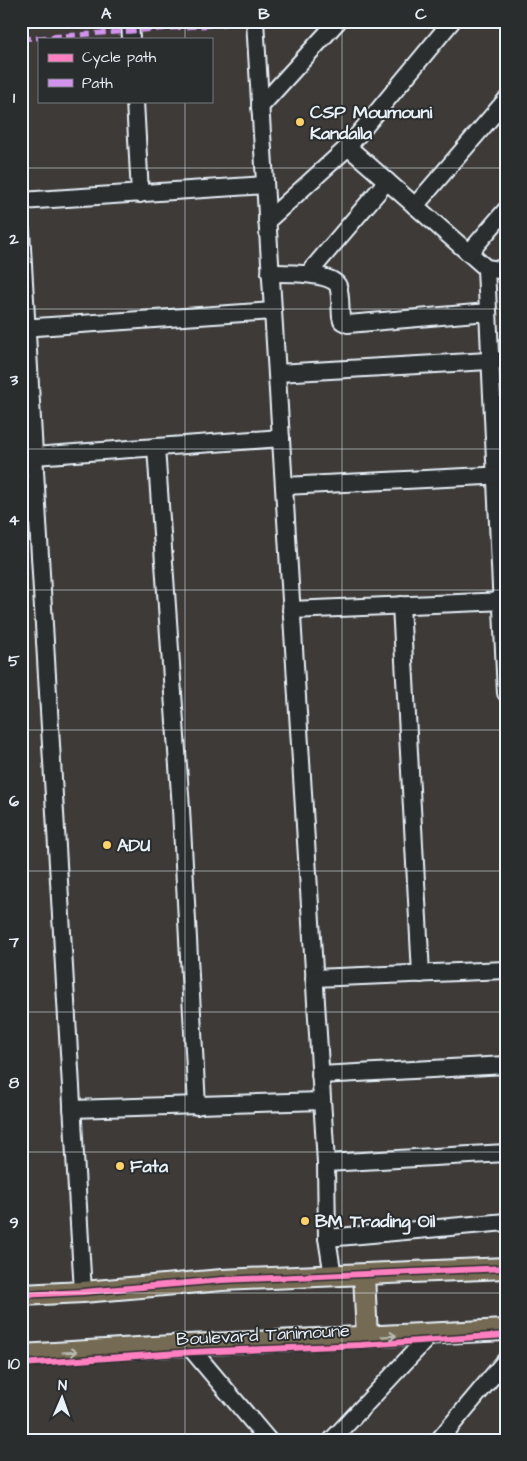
<svg xmlns="http://www.w3.org/2000/svg" width="527" height="1461" font-family="'Architects Daughter',sans-serif">
<style>
.lines{fill:none;stroke-linecap:round;stroke-linejoin:round}
.minor-casing{stroke:#e8f1f8;stroke-width:20}
.major-casing{stroke:#e8f1f8;stroke-width:24}
.minor{stroke:#2a2d2e;stroke-width:16}
.major{stroke:#746b52;stroke-width:20}
.quiet{stroke:#d193ec;stroke-width:5;stroke-dasharray:10 5;stroke-linecap:butt}
.cycleway-casing{stroke:#2a2d2e;stroke-width:9}
.cycleway{stroke:#ff80c0;stroke-width:6}
.oneway{stroke:#babbb6}
.grid{fill:none;stroke:#e8f1f8;stroke-width:1;stroke-opacity:0.55}
.poi-dot{fill:#ffd166;stroke:#2a2d2e;stroke-width:2}
.labels{text-anchor:middle;dominant-baseline:central;stroke-width:4;stroke-linejoin:round;paint-order:stroke}
.poi-label{font-size:18px;font-weight:bold;fill:#e8f1f8;stroke:#2a2d2e;text-anchor:start}
.street-label{font-size:18px;fill:#e8f1f8;stroke:#2a2d2e}
.neatline{fill:none;stroke:#e8f1f8;stroke-width:2}
.grid-label{font-size:16px;text-anchor:middle;font-weight:bold;fill:#e8f1f8}
</style>
<rect width="100%" height="100%" fill="#3d3a38"/>
<filter id="ink" filterUnits="userSpaceOnUse"><feTurbulence type="fractalNoise" baseFrequency=".02" numOctaves="2"/><feDisplacementMap in="SourceGraphic" scale="10" xChannelSelector="R" yChannelSelector="G"/><feConvolveMatrix kernelMatrix="1 2 1 2 8 2 1 2 1" color-interpolation-filters="sRGB"/></filter>
<g filter="url(#ink)">
<g class="lines">
<g class="minor-casing">
<g id="minor">
<path d="M130,21L131,39"/>
<path d="M255,21L326,1163L327,1238L333,1276"/>
<path d="M135,101L140,194"/>
<path d="M260,107L338,21"/>
<path d="M348,147L486,268L506,271"/>
<path d="M21,201L265,185"/>
<path d="M415,206L506,100"/>
<path d="M267,221L348,147L452,21"/>
<path d="M21,231L83,1292"/>
<path d="M469,253L506,210"/>
<path d="M486,268L506,693"/>
<path d="M270,273C284,273 332,272 338,286C341,294 340,308 341,317L342,321L348,324L488,312"/>
<path d="M308,274L387,181"/>
<path d="M21,328L273,311"/>
<path d="M277,373L506,360"/>
<path d="M156,447L181,809L197,1106"/>
<path d="M34,456L281,438"/>
<path d="M284,486L506,475"/>
<path d="M401,605L421,974"/>
<path d="M291,610L506,601"/>
<path d="M314,978L506,970"/>
<path d="M320,1075L506,1065"/>
<path d="M72,1109L322,1101"/>
<path d="M326,1163L506,1153"/>
<path d="M327,1238L506,1222"/>
<path d="M188,1345L268,1440"/>
<path d="M332,1440L431,1334"/>
<path d="M439,1440L506,1360"/>
</g>
</g>
<g class="major-casing">
<g id="major">
<path d="M364,1275L367,1337"/>
<path d="M21,1295L83,1292L222,1280L506,1268"/>
<path d="M21,1355L188,1345L506,1330"/>
</g>
</g>
<use href="#minor" class="minor"/>
<use href="#major" class="major"/>
<path class="quiet" d="M21,39L255,22"/>
<g class="cycleway-casing">
<g id="cycleway">
<path d="M21,1295L83,1292L222,1280L506,1268"/>
<path d="M21,1364L193,1352L361,1345L506,1335"/>
</g>
</g>
<use href="#cycleway" class="cycleway"/>
</g>
<defs><path id="oneway-shaft" d="M-6 0H5M1.5-3L5.5 0L1.5 3" fill="none" stroke-width="1.6" stroke-linecap="round" stroke-linejoin="round" transform="scale(1.25)"/></defs>
<g class="oneway">
<use href="#oneway-shaft" transform="translate(389 1336) rotate(-3)"/>
<use href="#oneway-shaft" transform="translate(70 1352) rotate(-3)"/>
</g>
</g>
<path class="grid" d="M185,21V39M342,21V1440M185,101V1440M21,168H506M21,309H506M21,449H506M21,590H506M21,730H506M21,871H506M21,1012H506M21,1152H506M21,1293H506"/>
<g class="poi-dot">
<circle cx="300" cy="122" r="5"/>
<circle cx="107" cy="845" r="5"/>
<circle cx="120" cy="1166" r="5"/>
<circle cx="305" cy="1221" r="5"/>
</g>
<g class="labels">
<g class="poi-label">
<text x="310" y="112">CSP Moumouni<tspan x="310" dy="21">Kandalla</tspan></text>
<text x="117" y="845">ADU</text>
<text x="130" y="1166">Fata</text>
<text x="315" y="1221">BM Trading Oil</text>
</g>
<g class="street-label">
<text transform="translate(263 1335) rotate(-3)">Boulevard Tanimoune</text>
</g>
</g>
<rect width="527" height="1461" fill="none" stroke="#2a2d2e" stroke-width="55"/>
<rect x="38" y="38" width="175" height="65" fill="#2a2d2e" stroke="#767b7f"/>
<rect x="48" y="54" width="25" height="8" fill="#ff80c0" stroke="#767b7f"/>
<text x="82" y="62" font-size="15" fill="#e8f1f8">Cycle path</text>
<rect x="48" y="79" width="25" height="8" fill="#d193ec" stroke="#767b7f"/>
<text x="82" y="88" font-size="15" fill="#e8f1f8">Path</text>
<g transform="translate(62 1398) rotate(2)" stroke="#2a2d2e" stroke-width="4" paint-order="stroke">
<path d="M0-4L9 19L0 12L-9 19Z" fill="#e8f1f8"/>
<text y="-8" font-size="14" font-weight="bold" text-anchor="middle" fill="#e8f1f8">N</text>
</g>
<rect x="28" y="28" width="472" height="1406" class="neatline"/>
<g class="grid-label">
<text x="106" y="19">A</text>
<text x="264" y="19">B</text>
<text x="421" y="19">C</text>
<text x="14" y="103">1</text>
<text x="14" y="244">2</text>
<text x="14" y="385">3</text>
<text x="14" y="525">4</text>
<text x="14" y="666">5</text>
<text x="14" y="806">6</text>
<text x="14" y="947">7</text>
<text x="14" y="1088">8</text>
<text x="14" y="1228">9</text>
<text x="14" y="1369">10</text>
</g>
</svg>
